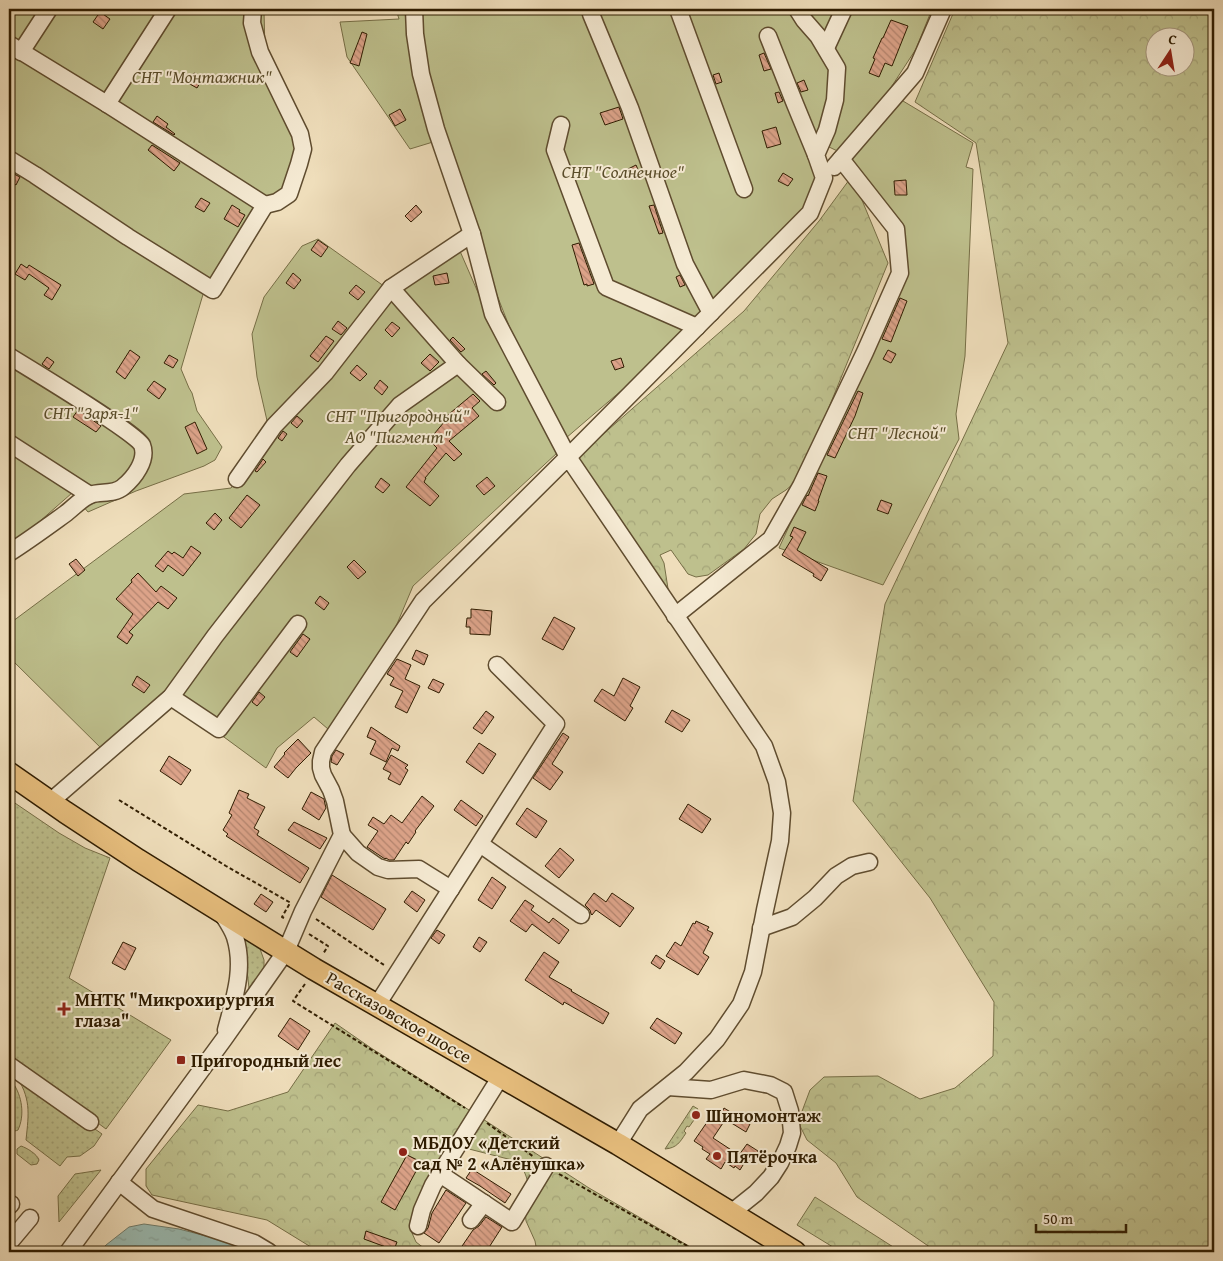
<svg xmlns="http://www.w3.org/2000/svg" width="1223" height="1261" font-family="'Gentium Book Plus',serif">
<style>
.grass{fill:url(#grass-dots);stroke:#766e46}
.forest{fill:url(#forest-crowns);stroke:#766e46;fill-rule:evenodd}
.garden{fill:#bec08d;stroke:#766e46}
.water{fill:url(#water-ripples);stroke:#6f7c6c}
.building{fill:url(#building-back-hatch);stroke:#2f1c00}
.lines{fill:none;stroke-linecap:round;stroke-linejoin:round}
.minor-casing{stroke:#5f4c2f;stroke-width:19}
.major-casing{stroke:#2f1c00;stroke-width:24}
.path{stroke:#2f1c00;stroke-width:2;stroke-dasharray:4 2.5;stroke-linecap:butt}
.minor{stroke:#f5ead3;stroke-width:16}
.major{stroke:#e8bf7e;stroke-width:21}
.poi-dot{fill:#8f2418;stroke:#f5ead3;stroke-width:2}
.labels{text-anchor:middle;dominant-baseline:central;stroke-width:4;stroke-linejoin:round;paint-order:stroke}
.park-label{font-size:18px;font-style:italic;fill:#5a4d2a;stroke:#f5ead3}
.poi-label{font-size:18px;font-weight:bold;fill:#2f1c00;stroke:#f5ead3;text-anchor:start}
.street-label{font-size:18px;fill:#2f1c00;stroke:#f5ead3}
</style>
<defs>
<pattern id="grass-dots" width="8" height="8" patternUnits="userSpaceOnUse" patternTransform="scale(1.25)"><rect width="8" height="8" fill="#bec08d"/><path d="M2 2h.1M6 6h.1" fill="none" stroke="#a4a478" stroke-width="1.8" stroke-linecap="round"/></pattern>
<pattern id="forest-crowns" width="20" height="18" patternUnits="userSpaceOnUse" patternTransform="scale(1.25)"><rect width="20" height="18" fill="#bec08d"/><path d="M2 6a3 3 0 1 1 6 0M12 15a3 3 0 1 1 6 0" fill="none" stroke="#a4a478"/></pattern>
<pattern id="water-ripples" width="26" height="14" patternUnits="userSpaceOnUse" patternTransform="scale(1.25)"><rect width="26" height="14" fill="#9abcb4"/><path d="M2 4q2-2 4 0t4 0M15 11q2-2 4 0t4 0" fill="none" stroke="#85a199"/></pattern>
<pattern id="building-back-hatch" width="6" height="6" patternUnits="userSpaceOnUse" patternTransform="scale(1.25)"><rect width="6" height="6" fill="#dca389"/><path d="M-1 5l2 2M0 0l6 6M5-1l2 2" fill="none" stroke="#b3846e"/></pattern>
</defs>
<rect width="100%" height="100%" fill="#efdebb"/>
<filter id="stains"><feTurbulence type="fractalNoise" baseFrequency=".004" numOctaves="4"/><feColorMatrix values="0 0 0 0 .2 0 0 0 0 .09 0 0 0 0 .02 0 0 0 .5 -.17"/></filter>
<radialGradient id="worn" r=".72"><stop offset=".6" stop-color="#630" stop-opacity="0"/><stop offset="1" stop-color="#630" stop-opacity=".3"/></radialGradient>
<g class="grass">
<path d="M9,799L59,833L85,848L110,858L69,978L171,1040L106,1129L9,1057Z"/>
<path d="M243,936L259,946L264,960V968L249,988Z"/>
<path d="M16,1073L102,1134L94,1146L80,1156L67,1157L60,1166L26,1140C29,1112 31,1098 15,1074Z"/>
<path d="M9,1082L13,1083C22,1096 25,1115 18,1130C14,1132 12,1130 9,1128Z"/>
<path d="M693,1106L698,1109L692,1119L694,1120L689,1127L687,1126L684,1131L686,1133C680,1142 677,1148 665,1149Z"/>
<path d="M21,1146C27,1148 37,1154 39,1160L37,1164L31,1165L17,1154V1149Z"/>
<path d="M101,1170L59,1222L58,1196L75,1174Z"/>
</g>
<g class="forest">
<path d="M955,9H1214V1252H937L857,1197L836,1163L807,1140L798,1122L810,1090L824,1077L878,1076L920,1099L955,1088L993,1056L994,1002L930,898L853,801L885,604L1008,343L976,143L915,102ZM1156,38H1186V68H1156Z"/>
<path d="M852,176L888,263L800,478L786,490L772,499L760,514L756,534L744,549L708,575L696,577L688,574L671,550L660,555L664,563L669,595L577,457L744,311L819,221Z"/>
<path d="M335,1023L371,1048L452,1099L589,1188L699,1252H537L535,1241L526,1221L525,1210L530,1189L526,1176L522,1166L512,1160L469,1149L454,1143L415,1222L412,1233L416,1242L429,1252H319L267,1220L152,1195L146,1186V1169L198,1105L228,1111L288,1092ZM407,1155L421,1162L416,1172L402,1165ZM396,1175L410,1183L405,1192L391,1185Z"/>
<path d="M815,1197L901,1252H841L797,1225Z"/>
</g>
<g class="garden">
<path d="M9,9H266L264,12L265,51L304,137L292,190L276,198L204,291L181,369L189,388L192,393L197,411L222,447L215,460L204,466L136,491L88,512L72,493L23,536L9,546Z"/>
<path d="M396,9H791L822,55L832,76L817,171L804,215L706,318L566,438L515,341L471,229L446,138L410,149L347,57L340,22L399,19Z"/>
<path d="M807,9H932L916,49L888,92L973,143L966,167L973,169L965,356L956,414L959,439L883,585L779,548L853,388L901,289V224L857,170L852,158L827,146L833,53Z"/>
<path d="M318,239L388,289L456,242L504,352L557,453L413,586L386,650L363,685L328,729L314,717L277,748L266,768L171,698L111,758L9,657V624L184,494L231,488L271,438L257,377L252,334L264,297L302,246Z"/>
</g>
<path class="water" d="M144,1224L179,1229L229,1242L247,1252H99L106,1245L129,1227Z"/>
<g class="building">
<path d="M100,12L110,19L103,29L93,22Z"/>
<path d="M891,20L908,26L892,66L885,63L879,77L869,73L875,59L873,58L882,38H883Z"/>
<path d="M362,32L367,34L359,66L350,63Z"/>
<path d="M764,53L771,69L764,71L759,55Z"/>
<path d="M194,73L203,78L197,88L188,83Z"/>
<path d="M719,73L722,82L716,84L713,75Z"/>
<path d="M804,80L808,90L801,92L797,83Z"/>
<path d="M779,92L783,101L778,103L775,93Z"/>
<path d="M619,107L623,119L605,125L600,113Z"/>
<path d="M400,109L406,120L395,126L389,115Z"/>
<path d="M157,116L168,124L166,127L175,134L174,135L153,122Z"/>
<path d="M776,127L781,144L767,148L762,131Z"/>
<path d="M152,145L180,163L174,171L148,150Z"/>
<path d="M636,165L640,174L632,177L628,169Z"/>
<path d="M12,173L20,177L16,185L9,181Z"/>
<path d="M783,173L793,179L788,186L778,181Z"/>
<path d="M906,180L907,195H895L894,181Z"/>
<path d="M201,198L210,203L204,212L195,207Z"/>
<path d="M232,205L240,210L239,212L245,215L238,227L224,219Z"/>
<path d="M416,205L422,212L411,222L405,216Z"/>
<path d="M654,205L663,233L659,234L649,206Z"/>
<path d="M318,240L328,247L321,257L311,250Z"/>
<path d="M579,243L594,284L587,286V284L584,285L572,245Z"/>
<path d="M21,264L27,268L29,265L61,285L52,300L44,295L49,288L29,274L25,280L15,274Z"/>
<path d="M293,273L301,280L294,289L286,283Z"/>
<path d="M447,273L449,283L435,285L433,276Z"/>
<path d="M680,275L685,285L680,287L676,277Z"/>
<path d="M356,285L365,292L358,300L349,293Z"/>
<path d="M900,298L907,301L891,342L882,339Z"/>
<path d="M338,321L347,328L341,335L332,329Z"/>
<path d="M392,322L400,328L392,337L385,330Z"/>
<path d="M326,336L334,341L318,362L310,356Z"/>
<path d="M453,337L465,349L461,352L450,340Z"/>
<path d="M130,350L140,357L125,379L116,372Z"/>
<path d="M888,350L896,354L891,363L883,359Z"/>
<path d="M430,354L439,362L430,371L421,363Z"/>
<path d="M169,355L178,360L173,368L164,363Z"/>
<path d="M47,357L54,362L49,369L42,364Z"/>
<path d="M621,358L624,367L615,370L611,361Z"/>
<path d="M357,365L367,374L360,381L350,373Z"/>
<path d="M486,371L496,383L494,385L482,374Z"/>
<path d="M380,380L388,387L382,395L374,388Z"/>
<path d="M154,381L166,389L159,399L147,390Z"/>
<path d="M858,391L863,393L855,416L835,458L827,455Z"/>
<path d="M473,394L480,401L472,408L479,416L449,441L462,454L454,461L446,453L425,478H426L424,482L439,496L430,506L406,487L437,448L429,440L445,421L443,419Z"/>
<path d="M78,410L101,426L96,432L73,417Z"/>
<path d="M297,416L303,421L297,428L291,423Z"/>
<path d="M195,422L207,449L197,454L185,427Z"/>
<path d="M283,431L287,434L282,441L278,438Z"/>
<path d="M263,459L266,462L257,472L255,471Z"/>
<path d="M818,473L827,476L818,501H819L815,511L802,505L807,495L808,496Z"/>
<path d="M487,477L495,486L484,495L476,486Z"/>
<path d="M381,478L390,485L383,493L375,487Z"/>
<path d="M247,495L260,505L241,528L229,518Z"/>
<path d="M881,500L892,504L888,514L877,510Z"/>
<path d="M215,513L222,520L214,530L206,523Z"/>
<path d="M794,527L806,532L797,550L828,569L821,581L813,576L814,574L782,555L793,537L790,536Z"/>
<path d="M191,546L201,553L183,576L168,565L163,572L155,566L168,551L172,554L174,552L183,558Z"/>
<path d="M76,559L85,570L78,576L69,564Z"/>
<path d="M354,560L366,572L358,579L347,567Z"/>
<path d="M138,573L156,592L161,586L177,598L168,609L158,602L129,632L133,635L127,644L117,637L133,614L116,599L132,582L131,580Z"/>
<path d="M320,596L329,603L324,610L315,603Z"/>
<path d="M471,609L492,611L490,635L470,634V627H466L467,618H471Z"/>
<path d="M554,617L575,628L563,650L542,639Z"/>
<path d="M303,634L310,639L297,657L290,652Z"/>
<path d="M416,650L428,655L424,665L412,659Z"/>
<path d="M397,659L411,665L405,679L420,686L407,713L395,707L403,691L390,685L394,678L387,674Z"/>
<path d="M137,676L150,685L144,693L132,685Z"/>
<path d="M623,678L640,687L630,706L633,708L625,721L594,701L602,689L614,696Z"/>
<path d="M433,679L444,684L439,693L428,688Z"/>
<path d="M259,692L265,697L257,706L252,702Z"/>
<path d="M672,710L690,720L682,732L665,722Z"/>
<path d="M486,711L494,717L482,734L473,728Z"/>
<path d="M371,727L400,746L398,751L392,748L386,762L370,754L376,741L367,737Z"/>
<path d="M563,733L569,737L552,764L563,772L550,790L533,778Z"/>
<path d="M298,739L311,753L296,768L288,778L274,767L285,754L284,753Z"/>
<path d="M479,743L496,754L483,774L466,762Z"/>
<path d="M336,750L344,754L337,765L331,762L332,756Z"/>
<path d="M391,755L408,765L405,768L408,770L400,785L388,779L391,773L383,769Z"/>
<path d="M169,756L191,770L181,785L160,771Z"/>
<path d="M239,790L249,794L247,798L265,807L254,828L259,831L257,835L309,868L300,883L226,836L228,834L223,830L232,815L229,813Z"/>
<path d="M311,792L324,799L325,804L326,808L319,820L302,809Z"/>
<path d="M422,796L434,806L415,831L416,832L408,844L406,842L394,860H389L386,858L385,859L367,847L378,831L368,825L373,817L384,824L391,815L402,823Z"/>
<path d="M461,800L483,816L476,826L454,810Z"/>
<path d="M688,804L711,819L702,833L679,819Z"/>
<path d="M527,808L547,821L536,838L516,824Z"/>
<path d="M294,822L327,838L320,849L288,830Z"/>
<path d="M560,848L574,860L559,878L545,866Z"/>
<path d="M332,875L386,909L373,930L321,897Z"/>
<path d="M492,877L506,887L492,909L478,900Z"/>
<path d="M412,891L425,900L417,912L404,902Z"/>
<path d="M594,893L606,902L612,893L634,908L620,927L596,910L592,915L591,914L590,910L585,905Z"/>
<path d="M261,894L273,902L266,912L254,904Z"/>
<path d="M525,900L534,906L531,910L549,923L553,918L569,930L559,944L532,924L526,932L510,921Z"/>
<path d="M696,921L709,927L707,930L713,933L703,953L709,957L698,975L666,956L675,942L681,946L693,923L695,924Z"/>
<path d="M437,930L445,935L439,944L431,938Z"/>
<path d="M479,937L487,942L480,952L473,947Z"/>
<path d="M123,942L136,948L125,970L112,963Z"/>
<path d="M544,952L559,962L549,977L572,990L571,991L609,1013L603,1024L564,1002L563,1005L525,980Z"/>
<path d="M656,955L665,961L660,969L651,963Z"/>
<path d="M290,1018L310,1031L298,1050L278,1036Z"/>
<path d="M657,1018L682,1033L675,1044L650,1028Z"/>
<path d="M724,1108L750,1124L746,1132L720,1116Z"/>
<path d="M712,1115L723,1123L713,1138L739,1155L747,1144L758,1151L750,1163L746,1160L740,1170L735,1166L734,1168L725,1162L721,1169L706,1159L710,1154L702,1149L703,1147L694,1141Z"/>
<path d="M407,1155L421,1162L395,1210L381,1202Z"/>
<path d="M472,1169L511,1194L505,1203L480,1186L466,1178Z"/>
<path d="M446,1190L466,1203L439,1243L424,1233L428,1228L432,1213Z"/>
<path d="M486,1217L502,1227L486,1252H458L473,1230L479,1226Z"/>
<path d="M366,1231L397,1242L394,1250L364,1239Z"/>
</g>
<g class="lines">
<g class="minor-casing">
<g id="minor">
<path d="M253,9L252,23L260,52L300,134L303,149L299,164L289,194L277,202L265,205"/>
<path d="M414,9L415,34L421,74L436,129L472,234L493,314L568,457L810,213L824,178L816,155L827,130L835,100L837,68L818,36L804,20L797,9"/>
<path d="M678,9L744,189"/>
<path d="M591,14L630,108L685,264L711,313"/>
<path d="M768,36L795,104L816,155"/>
<path d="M9,44L107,104L265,205L213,290L128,237L35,175L9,159"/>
<path d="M826,48L844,9"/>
<path d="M21,52L49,9"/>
<path d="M107,104L168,9"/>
<path d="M561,125L555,150L606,287L697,327"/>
<path d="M834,167L915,73L943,9"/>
<path d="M9,356C27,367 138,434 142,445C148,460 134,478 123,487C114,495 99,491 90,495C81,499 73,508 65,514C47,527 28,541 9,553"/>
<path d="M458,364L497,402"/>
<path d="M9,443L82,490L90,495"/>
<path d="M237,479L274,426L325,373L391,288L472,234"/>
<path d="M675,616L771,539L801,486L865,352L900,273L896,229L841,159"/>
<path d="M171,697L219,729L298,624"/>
<path d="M50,802L171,697L215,636L348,465L400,405L458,364L391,288"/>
<path d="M342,835L358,853L378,867L388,870L419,869L451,889"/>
<path d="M480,844L581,915"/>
<path d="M221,912C226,920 232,928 235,937C245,969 234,999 226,1030"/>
<path d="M761,928L792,917L815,898L836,876L852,866L869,862"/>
<path d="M377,1005L556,724L497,665"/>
<path d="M9,1065L90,1122"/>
<path d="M668,1087L711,1090L744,1080L770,1085L784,1092L790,1111L792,1133L788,1146L780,1163L771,1177L756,1193L731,1213"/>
<path d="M440,1174L512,1222L546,1166"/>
<path d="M119,1182L153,1209L254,1243L269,1252"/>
<path d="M9,1206L11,1204"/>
<path d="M471,1220L484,1203"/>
<path d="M418,1226L422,1210L433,1185L501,1076"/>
<path d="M9,1243L30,1218"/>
<path d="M68,1252L224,1039L286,951L303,911L342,835L335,801L331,790L323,775L321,768V761L323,752L423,601L568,457L764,746L777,782L782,813L780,841L765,910L753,972L741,1004L717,1039L686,1072L640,1109L618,1144"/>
</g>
</g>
<g class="major-casing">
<path id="major" d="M9,773L65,812L138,860L314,969L618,1144L795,1252"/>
</g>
<g class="path">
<path d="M119,800L226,866L291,903"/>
<path d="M284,918L282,917L290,903"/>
<path d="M316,919L384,965"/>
<path d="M309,934L328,946L323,954"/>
<path d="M305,984L293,1001L465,1108"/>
<path d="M487,1123L534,1157"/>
<path d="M559,1174L698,1252"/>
</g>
<use href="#minor" class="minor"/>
<use href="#major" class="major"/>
</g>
<g class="poi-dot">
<path d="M61.5 1001.5h5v5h5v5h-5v5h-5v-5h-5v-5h5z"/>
<rect x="176" y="1055" width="10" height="10" rx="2.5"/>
<circle cx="696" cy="1115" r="5"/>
<circle cx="403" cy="1152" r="5"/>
<circle cx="717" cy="1156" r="5"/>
</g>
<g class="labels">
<g class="park-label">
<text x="202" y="76">СНТ "Монтажник"</text>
<text x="623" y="171">СНТ "Солнечное"</text>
<text x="91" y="412">СНТ "Заря-1"</text>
<text x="398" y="415">СНТ "Пригородный"<tspan x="398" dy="21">АО "Пигмент"</tspan></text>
<text x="897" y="432">СНТ "Лесной"</text>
</g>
<g class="poi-label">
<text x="75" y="999">МНТК "Микрохирургия<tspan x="75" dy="21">глаза"</tspan></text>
<text x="191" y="1060">Пригородный лес</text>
<text x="706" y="1115">Шиномонтаж</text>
<text x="413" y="1142">МБДОУ «Детский<tspan x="413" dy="21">сад № 2 «Алёнушка»</tspan></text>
<text x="727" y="1156">Пятёрочка</text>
</g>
<g class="street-label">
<text transform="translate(399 1017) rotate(30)">Рассказовское шоссе</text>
</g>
</g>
<rect width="1223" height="1261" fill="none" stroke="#efdebb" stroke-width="30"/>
<rect x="10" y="10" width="1203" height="1241" fill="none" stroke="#2f1c00" stroke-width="2.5"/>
<rect x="15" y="15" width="1193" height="1231" fill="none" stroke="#2f1c00"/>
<g transform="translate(1170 52) rotate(12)"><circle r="24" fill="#f5ead3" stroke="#a6987f"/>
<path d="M0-4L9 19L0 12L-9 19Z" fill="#8f2418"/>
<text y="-8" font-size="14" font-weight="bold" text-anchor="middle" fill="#2f1c00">С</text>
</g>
<path d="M1036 1224v8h90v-8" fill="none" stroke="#2f1c00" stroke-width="2.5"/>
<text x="1043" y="1224" font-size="15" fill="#2f1c00" stroke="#f5ead3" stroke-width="4" paint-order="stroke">50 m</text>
<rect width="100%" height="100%" filter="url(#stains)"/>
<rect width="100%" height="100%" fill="url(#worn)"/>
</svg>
